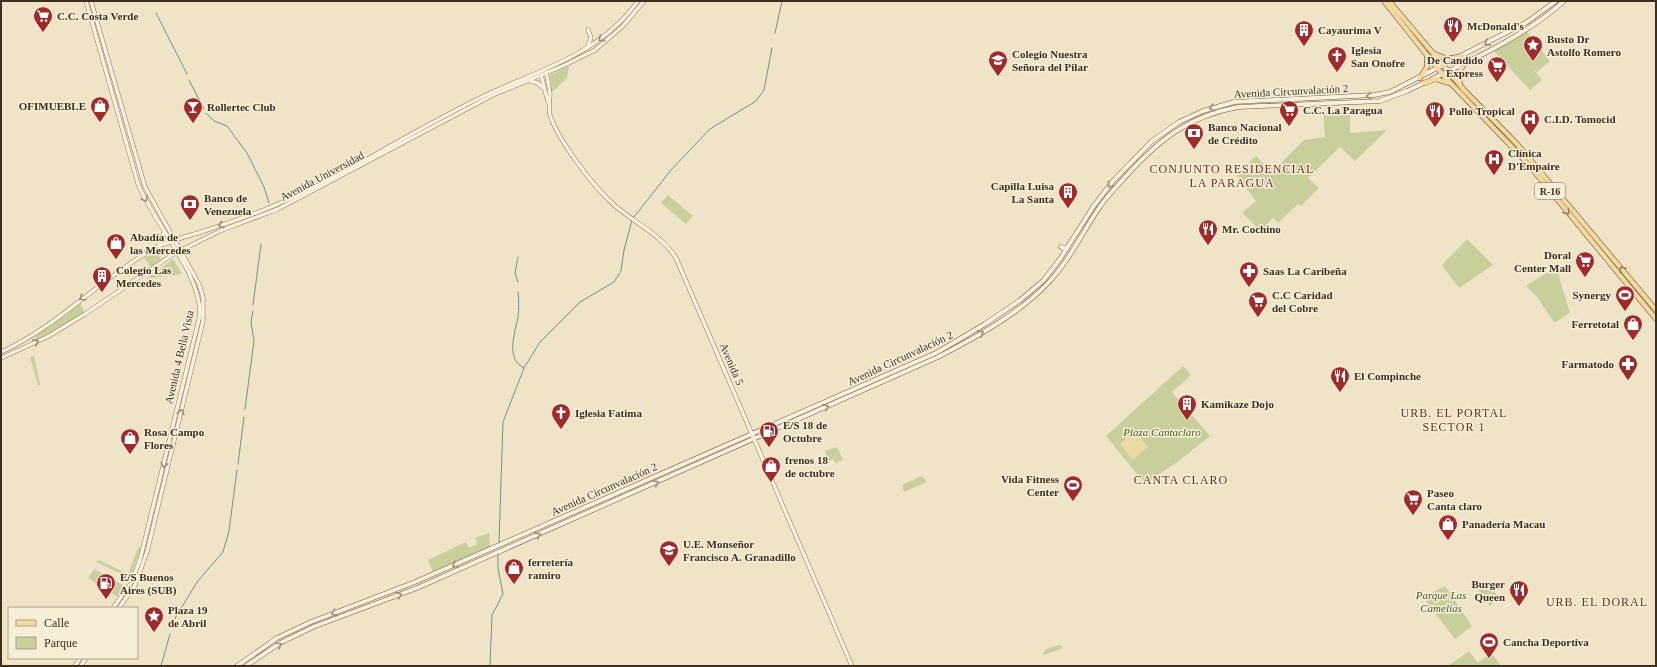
<svg xmlns="http://www.w3.org/2000/svg" width="1657" height="667" font-family="'Times New Roman',serif">
<style>
.green{fill:#c9cf9b}
.sand{fill:#ecd9a5}
.lines{fill:none;stroke-linecap:round;stroke-linejoin:round}
.stream{stroke:#6f938a;stroke-width:1}
.tertiary-casing{stroke:#8d765c;stroke-width:4.5}
.secondary-casing{stroke:#6f573f;stroke-width:5}
.primary-casing{stroke:#5b4430;stroke-width:5.5}
.tertiary{stroke:#faf1dc;stroke-width:3.5}
.secondary{stroke:#faf1dc;stroke-width:4}
.primary{stroke:#f3d9a0;stroke-width:4.5}
.oneway{stroke:#9c907e}
.oneway2{stroke:#988460}
.labels{text-anchor:middle;dominant-baseline:central;stroke-width:3;stroke-linejoin:round;paint-order:stroke}
.shield{fill:#f7eed8;stroke:#756857;stroke-width:1}
.shield-label{font-size:10px;font-weight:bold;fill:#3d2e20}
.poi-label{font-size:11px;font-weight:bold;fill:#3d2e20;stroke:#f7eed8;text-anchor:start}
.street-label{font-size:11px;fill:#3d2e20;stroke:#f7eed8}
.park-label{font-size:11px;font-style:italic;fill:#4d5a26;stroke:#f7eed8}
.neighbourhood-label{font-size:12px;letter-spacing:1px;fill:#6b2e1e;stroke:#f7eed8}
</style>
<rect width="100%" height="100%" fill="#f0e4c8"/>
<g class="green">
<path d="M1527,32L1550,61L1537,72L1535,70L1529,75L1535,71L1542,80L1530,90L1494,51Z"/>
<path d="M569,66L567,78L552,92L550,75Z"/>
<path d="M1350,112V133L1387,130L1355,161L1340,147L1308,178L1319,188L1301,206L1298,204L1278,223L1273,218L1261,231L1242,213L1256,201L1236,175L1256,156L1268,168L1277,167L1304,140L1325,137L1323,113Z"/>
<path d="M668,195L693,216L686,224L661,203Z"/>
<path d="M1467,239L1493,265L1459,288L1442,265Z"/>
<path d="M156,251L161,259L151,267L144,258Z"/>
<path d="M173,259L182,274L146,279Z"/>
<path d="M1556,267L1570,313L1554,323L1538,298L1526,286Z"/>
<path d="M79,300L85,314L36,340L34,338Z"/>
<path d="M34,356L40,385H38L30,357Z"/>
<path d="M1183,366L1191,375L1172,392L1210,436L1180,460L1145,484L1106,436Z"/>
<path d="M837,447L843,460L835,463L833,459L829,461L825,451Z"/>
<path d="M922,476L927,482L904,492L902,485Z"/>
<path d="M489,533L490,548L433,572L428,560L466,542L469,548L478,544L475,538Z"/>
<path d="M138,548H141L130,578L96,562L99,560L128,574Z"/>
<path d="M94,569L125,586L118,597L88,578Z"/>
<path d="M1488,584L1499,597L1490,606L1478,591Z"/>
<path d="M1445,586L1472,626L1455,639L1423,597Z"/>
<path d="M1060,645L1063,648L1044,655L1043,653L1046,649Z"/>
<path d="M1469,651L1478,663L1491,653L1501,666H1448Z"/>
</g>
<path class="sand" d="M1137,434L1148,447L1132,460L1120,444L1130,435L1132,438Z"/>
<g class="lines">
<g class="stream">
<path d="M156,13L187,74"/>
<path d="M775,33L782,1"/>
<path d="M189,80L204,109"/>
<path d="M206,113L214,121L227,126L247,153L264,187L269,203"/>
<path d="M634,217L671,170L710,129L756,101L764,90L772,48"/>
<path d="M518,257L515,273L518,282"/>
<path d="M518,292C519,301 519,308 518,317C515,333 505,359 524,368"/>
<path d="M253,305L261,244"/>
<path d="M245,409L254,341L251,322L253,311"/>
<path d="M238,464L244,417"/>
<path d="M499,543L503,422L524,368L540,342L580,302L614,282L621,271L624,250L632,220"/>
<path d="M174,620L197,582L223,552L229,531L237,470"/>
<path d="M161,666L170,634"/>
<path d="M490,666L492,615L503,594L498,568V554"/>
</g>
<g class="tertiary-casing">
<g id="tertiary">
<path d="M86,1L138,184C154,224 201,273 200,315L140,560L131,583L113,608"/>
<path d="M91,1L145,187L199,284L203,297V321L147,552L135,585L119,608"/>
<path d="M587,48L591,38L588,29"/>
<path d="M546,73C548,79 549,87 550,94C550,101 548,107 550,115C558,140 593,186 613,204C634,223 661,234 676,258L852,666"/>
<path d="M541,75L548,102"/>
<path d="M530,81L538,83L543,88"/>
<path d="M158,247L164,232"/>
<path d="M1,352C57,327 100,279 153,249C167,242 183,237 198,233C223,225 247,217 271,207C332,182 389,145 447,115C464,106 480,97 497,90C550,67 603,50 638,1"/>
<path d="M1,358L49,336L85,314L175,253L222,230L278,209L493,95L565,65L595,50L623,26L644,1"/>
<path d="M75,666L80,658"/>
<path d="M81,666L86,658"/>
</g>
</g>
<g class="secondary-casing">
<g id="secondary">
<path d="M1432,79C1476,58 1528,34 1564,1"/>
<path d="M1061,247L1067,249"/>
<path d="M237,666L277,638L311,622L415,582L936,353L985,324L1019,301L1043,281L1060,259L1093,207L1113,181L1152,141L1179,122L1203,111L1234,102L1374,95L1390,92L1527,22L1556,1"/>
<path d="M246,666L280,643L313,627L417,588L938,357C975,338 1020,313 1048,283C1069,261 1082,233 1099,208C1107,196 1117,186 1127,175C1160,139 1189,116 1238,107L1380,101L1407,91L1426,82"/>
</g>
</g>
<g class="primary-casing">
<g id="primary">
<path d="M1384,1L1442,74L1529,165L1656,319"/>
<path d="M1389,1L1464,90L1517,144L1656,310"/>
<path d="M1435,54L1447,59L1463,56"/>
<path d="M1420,78L1427,67V55"/>
<path d="M1424,83L1436,79L1449,83"/>
<path d="M1460,85L1459,72L1466,61"/>
</g>
</g>
<use href="#tertiary" class="tertiary"/>
<use href="#secondary" class="secondary"/>
<use href="#primary" class="primary"/>
</g>
<defs><path id="oneway-chevron" d="M-2-3.5L2.5 0L-2 3.5" fill="none" stroke-width="1.6" stroke-linecap="round" stroke-linejoin="round"/></defs>
<g class="oneway">
<use href="#oneway-chevron" transform="translate(601 39) rotate(143)"/>
<use href="#oneway-chevron" transform="translate(1487 43) rotate(152)"/>
<use href="#oneway-chevron" transform="translate(1369 96) rotate(177)"/>
<use href="#oneway-chevron" transform="translate(1212 108) rotate(162)"/>
<use href="#oneway-chevron" transform="translate(1110 185) rotate(129)"/>
<use href="#oneway-chevron" transform="translate(145 199) rotate(62)"/>
<use href="#oneway-chevron" transform="translate(221 225) rotate(162)"/>
<use href="#oneway-chevron" transform="translate(82 298) rotate(145)"/>
<use href="#oneway-chevron" transform="translate(981 333) rotate(-32)"/>
<use href="#oneway-chevron" transform="translate(36 342) rotate(-25)"/>
<use href="#oneway-chevron" transform="translate(826 407) rotate(-24)"/>
<use href="#oneway-chevron" transform="translate(181 412) rotate(-77)"/>
<use href="#oneway-chevron" transform="translate(164 465) rotate(103)"/>
<use href="#oneway-chevron" transform="translate(656 483) rotate(-24)"/>
<use href="#oneway-chevron" transform="translate(538 535) rotate(-24)"/>
<use href="#oneway-chevron" transform="translate(455 565) rotate(156)"/>
<use href="#oneway-chevron" transform="translate(399 595) rotate(-21)"/>
<use href="#oneway-chevron" transform="translate(334 613) rotate(159)"/>
<use href="#oneway-chevron" transform="translate(279 645) rotate(-31)"/>
</g>
<g class="oneway2">
<use href="#oneway-chevron" transform="translate(1567 212) rotate(51)"/>
<use href="#oneway-chevron" transform="translate(1622 269) rotate(-130)"/>
</g>
<defs>
<g id="supermarket-pin" transform="scale(1)"><path d="M0 17L-7.5 6A9.5 9.5 0 1 1 7.5 6Z" fill="#9e2a2b" stroke="#f7eed8"/><path d="M-6-5.5h2.5l.6 2H6L4.5 2H-2.5L-4.4-4H-6ZM-1.5 3.2a1.3 1.3 0 1 0 .1 0ZM3 3.2a1.3 1.3 0 1 0 .1 0Z" fill="#fff"/></g>
<g id="restaurant-pin" transform="scale(1)"><path d="M0 17L-7.5 6A9.5 9.5 0 1 1 7.5 6Z" fill="#9e2a2b" stroke="#f7eed8"/><path d="M-5-6h1v4h1v-4h1v4h1v-4h1v5L-1.5 .5V6h-2V.5L-5-1ZM5-6V6H3V1.5H1.5Q1.5-4 5-6Z" fill="#fff"/></g>
<g id="building-pin" transform="scale(1)"><path d="M0 17L-7.5 6A9.5 9.5 0 1 1 7.5 6Z" fill="#9e2a2b" stroke="#f7eed8"/><path d="M-4-6H4V6H1V3H-1V6H-4ZM-2.5-4.3h1.7v1.8h-1.7ZM.8-4.3h1.7v1.8H.8ZM-2.5-1h1.7V.8h-1.7ZM.8-1h1.7V.8H.8Z" fill="#fff"/></g>
<g id="sight-pin" transform="scale(1)"><path d="M0 17L-7.5 6A9.5 9.5 0 1 1 7.5 6Z" fill="#9e2a2b" stroke="#f7eed8"/><path d="M0-6L1.8-2.2L6-1.7L2.9 1.2L3.7 5.4L0 3.3L-3.7 5.4L-2.9 1.2L-6-1.7L-1.8-2.2Z" fill="#fff"/></g>
<g id="church-pin" transform="scale(1)"><path d="M0 17L-7.5 6A9.5 9.5 0 1 1 7.5 6Z" fill="#9e2a2b" stroke="#f7eed8"/><path d="M-1.2-6h2.4v3.5h3.3v2.4h-3.3V6h-2.4V-.1h-3.3v-2.4h3.3Z" fill="#fff"/></g>
<g id="school-pin" transform="scale(1)"><path d="M0 17L-7.5 6A9.5 9.5 0 1 1 7.5 6Z" fill="#9e2a2b" stroke="#f7eed8"/><path d="M0-5L7-2L0 1L-7-2ZM-4 1L0 2.5L4 1V4Q0 6-4 4Z" fill="#fff"/></g>
<g id="shop-pin" transform="scale(1)"><path d="M0 17L-7.5 6A9.5 9.5 0 1 1 7.5 6Z" fill="#9e2a2b" stroke="#f7eed8"/><path d="M-5-2.5h2.3a2.7 3.5 0 0 1 5.4 0H5L5.5 6h-11ZM-1.5-2.5h3a1.5 2.3 0 0 0-3 0Z" fill="#fff"/></g>
<g id="bar-pin" transform="scale(1)"><path d="M0 17L-7.5 6A9.5 9.5 0 1 1 7.5 6Z" fill="#9e2a2b" stroke="#f7eed8"/><path d="M-6-5H6L.8 .8V4.5H3.5V6h-7V4.5H-.8V.8Z" fill="#fff"/></g>
<g id="hospital-pin" transform="scale(1)"><path d="M0 17L-7.5 6A9.5 9.5 0 1 1 7.5 6Z" fill="#9e2a2b" stroke="#f7eed8"/><path d="M-5-5h3v3.5h4V-5h3V5h-3V1.5h-4V5h-3Z" fill="#fff"/></g>
<g id="bank-pin" transform="scale(1)"><path d="M0 17L-7.5 6A9.5 9.5 0 1 1 7.5 6Z" fill="#9e2a2b" stroke="#f7eed8"/><path d="M-6-4H6V4H-6ZM0-2.3a2.3 2.3 0 1 0 0 4.6a2.3 2.3 0 1 0 0-4.6Z" fill="#fff"/></g>
<g id="pharmacy-pin" transform="scale(1)"><path d="M0 17L-7.5 6A9.5 9.5 0 1 1 7.5 6Z" fill="#9e2a2b" stroke="#f7eed8"/><path d="M-2-6h4v4h4v4h-4v4h-4v-4h-4v-4h4Z" fill="#fff"/></g>
<g id="stadium-pin" transform="scale(1)"><path d="M0 17L-7.5 6A9.5 9.5 0 1 1 7.5 6Z" fill="#9e2a2b" stroke="#f7eed8"/><path d="M0-5a6.5 5 0 1 0 0 10a6.5 5 0 1 0 0-10ZM-3.5-1.8h7v3.6h-7Z" fill="#fff"/></g>
<g id="fuel-pin" transform="scale(1)"><path d="M0 17L-7.5 6A9.5 9.5 0 1 1 7.5 6Z" fill="#9e2a2b" stroke="#f7eed8"/><path d="M-5.5-6h7V0h2V4h1.3V-2.5L3-4.5l.8-.8L6-3V5H2.5V1h-1V6h-7ZM-4.2-4.7v3.2H.2V-4.7Z" fill="#fff"/></g>
</defs>
<g fill-rule="evenodd">
<use href="#supermarket-pin" x="43" y="16"/>
<use href="#restaurant-pin" x="1453" y="26"/>
<use href="#building-pin" x="1304" y="30"/>
<use href="#sight-pin" x="1533" y="45"/>
<use href="#church-pin" x="1337" y="56"/>
<use href="#school-pin" x="998" y="60"/>
<use href="#supermarket-pin" x="1497" y="66"/>
<use href="#shop-pin" x="100" y="106"/>
<use href="#bar-pin" x="193" y="107"/>
<use href="#supermarket-pin" x="1289" y="110"/>
<use href="#restaurant-pin" x="1435" y="111"/>
<use href="#hospital-pin" x="1530" y="119"/>
<use href="#bank-pin" x="1194" y="133"/>
<use href="#hospital-pin" x="1494" y="159"/>
<use href="#building-pin" x="1068" y="192"/>
<use href="#bank-pin" x="190" y="204"/>
<use href="#restaurant-pin" x="1208" y="229"/>
<use href="#shop-pin" x="116" y="243"/>
<use href="#supermarket-pin" x="1585" y="261"/>
<use href="#pharmacy-pin" x="1249" y="271"/>
<use href="#building-pin" x="102" y="276"/>
<use href="#stadium-pin" x="1625" y="295"/>
<use href="#supermarket-pin" x="1258" y="301"/>
<use href="#shop-pin" x="1633" y="324"/>
<use href="#pharmacy-pin" x="1628" y="364"/>
<use href="#restaurant-pin" x="1340" y="376"/>
<use href="#building-pin" x="1187" y="404"/>
<use href="#church-pin" x="561" y="413"/>
<use href="#fuel-pin" x="769" y="431"/>
<use href="#shop-pin" x="130" y="438"/>
<use href="#shop-pin" x="771" y="466"/>
<use href="#stadium-pin" x="1073" y="485"/>
<use href="#supermarket-pin" x="1413" y="499"/>
<use href="#shop-pin" x="1448" y="524"/>
<use href="#school-pin" x="669" y="550"/>
<use href="#shop-pin" x="514" y="568"/>
<use href="#fuel-pin" x="106" y="583"/>
<use href="#restaurant-pin" x="1519" y="590"/>
<use href="#sight-pin" x="154" y="616"/>
<use href="#stadium-pin" x="1489" y="642"/>
</g>
<g class="labels">
<rect class="shield" x="1535" y="183" width="30" height="16" rx="3"/>
<g class="shield-label">
<text x="1550" y="191">R-16</text>
</g>
<g class="poi-label">
<text x="57" y="16">C.C. Costa Verde</text>
<text x="1467" y="26">McDonald's</text>
<text x="1318" y="30">Cayaurima V</text>
<text x="1547" y="39">Busto Dr<tspan x="1547" dy="13">Astolfo Romero</tspan></text>
<text x="1351" y="50">Iglesia<tspan x="1351" dy="13">San Onofre</tspan></text>
<text x="1012" y="54">Colegio Nuestra<tspan x="1012" dy="13">Señora del Pilar</tspan></text>
<text x="1483" y="60" text-anchor="end">De Candido<tspan x="1483" dy="13">Express</tspan></text>
<text x="86" y="106" text-anchor="end">OFIMUEBLE</text>
<text x="207" y="107">Rollertec Club</text>
<text x="1303" y="110">C.C. La Paragua</text>
<text x="1449" y="111">Pollo Tropical</text>
<text x="1544" y="119">C.I.D. Tomocid</text>
<text x="1208" y="127">Banco Nacional<tspan x="1208" dy="13">de Crédito</tspan></text>
<text x="1508" y="153">Clínica<tspan x="1508" dy="13">D'Empaire</tspan></text>
<text x="1054" y="186" text-anchor="end">Capilla Luisa<tspan x="1054" dy="13">La Santa</tspan></text>
<text x="204" y="198">Banco de<tspan x="204" dy="13">Venezuela</tspan></text>
<text x="1222" y="229">Mr. Cochino</text>
<text x="130" y="237">Abadía de<tspan x="130" dy="13">las Mercedes</tspan></text>
<text x="1571" y="255" text-anchor="end">Doral<tspan x="1571" dy="13">Center Mall</tspan></text>
<text x="116" y="270">Colegio Las<tspan x="116" dy="13">Mercedes</tspan></text>
<text x="1263" y="271">Saas La Caribeña</text>
<text x="1272" y="295">C.C Caridad<tspan x="1272" dy="13">del Cobre</tspan></text>
<text x="1611" y="295" text-anchor="end">Synergy</text>
<text x="1619" y="324" text-anchor="end">Ferretotal</text>
<text x="1614" y="364" text-anchor="end">Farmatodo</text>
<text x="1354" y="376">El Compinche</text>
<text x="1201" y="404">Kamikaze Dojo</text>
<text x="575" y="413">Iglesia Fatima</text>
<text x="783" y="425">E/S 18 de<tspan x="783" dy="13">Octubre</tspan></text>
<text x="144" y="432">Rosa Campo<tspan x="144" dy="13">Flores</tspan></text>
<text x="785" y="460">frenos 18<tspan x="785" dy="13">de octubre</tspan></text>
<text x="1059" y="479" text-anchor="end">Vida Fitness<tspan x="1059" dy="13">Center</tspan></text>
<text x="1427" y="493">Paseo<tspan x="1427" dy="13">Canta claro</tspan></text>
<text x="1462" y="524">Panadería Macau</text>
<text x="683" y="544">U.E. Monseñor<tspan x="683" dy="13">Francisco A. Granadillo</tspan></text>
<text x="528" y="562">ferretería<tspan x="528" dy="13">ramiro</tspan></text>
<text x="120" y="577">E/S Buenos<tspan x="120" dy="13">Aires (SUB)</tspan></text>
<text x="1505" y="584" text-anchor="end">Burger<tspan x="1505" dy="13">Queen</tspan></text>
<text x="168" y="610">Plaza 19<tspan x="168" dy="13">de Abril</tspan></text>
<text x="1503" y="642">Cancha Deportiva</text>
</g>
<g class="street-label">
<text transform="translate(1291 91) rotate(-3)">Avenida Circunvalación 2</text>
<text transform="translate(322 176) rotate(-28)">Avenida Universidad</text>
<text transform="translate(179 357) rotate(-77)">Avenida 4 Bella Vista</text>
<text transform="translate(900 358) rotate(-25)">Avenida Circunvalación 2</text>
<text transform="translate(732 364) rotate(67)">Avenida 5</text>
<text transform="translate(604 489) rotate(-24)">Avenida Circunvalación 2</text>
</g>
<g class="park-label">
<text x="1162" y="432">Plaza Cantaclaro</text>
<text x="1441" y="595">Parque Las<tspan x="1441" dy="13">Camelias</tspan></text>
</g>
<g class="neighbourhood-label">
<text x="1232" y="169">CONJUNTO RESIDENCIAL<tspan x="1232" dy="14">LA PARAGUA</tspan></text>
<text x="1454" y="413">URB. EL PORTAL<tspan x="1454" dy="14">SECTOR 1</tspan></text>
<text x="1181" y="480">CANTA CLARO</text>
<text x="1597" y="602">URB. EL DORAL</text>
</g>
</g>
<rect width="1657" height="667" fill="none" stroke="#3d2e20" stroke-width="4"/>
<rect x="8" y="607" width="130" height="52" fill="#f7eed8" stroke="#ada18e"/>
<rect x="16" y="620" width="20" height="6" fill="#f3d9a0" stroke="#ada18e"/>
<text x="44" y="627" font-size="12" fill="#3d2e20">Calle</text>
<rect x="16" y="637" width="20" height="12" fill="#c9cf9b" stroke="#ada18e"/>
<text x="44" y="647" font-size="12" fill="#3d2e20">Parque</text>
</svg>
